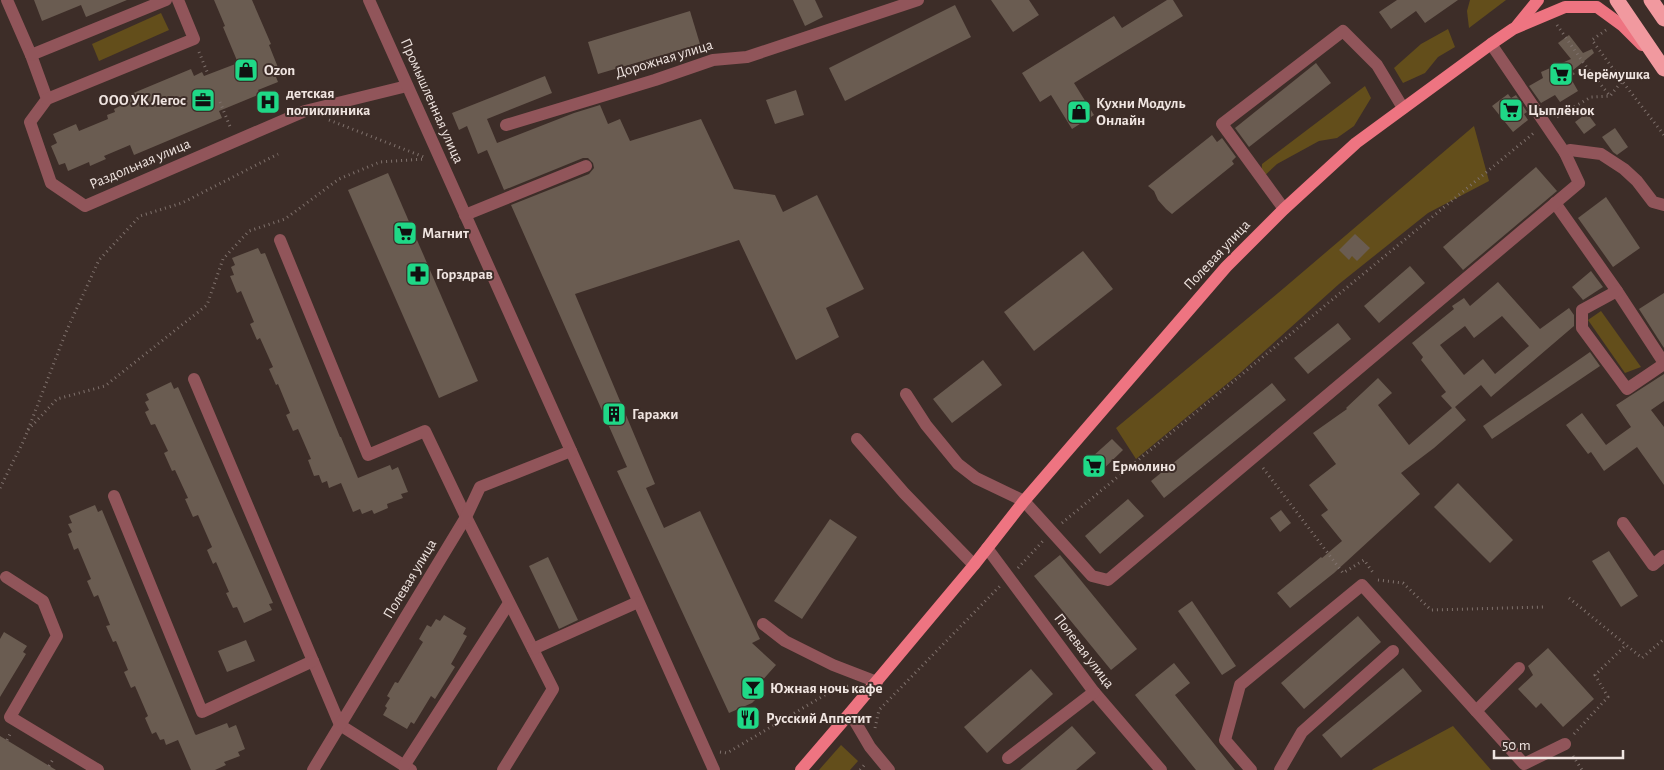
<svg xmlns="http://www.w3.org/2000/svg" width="1664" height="770" font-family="'Alegreya Sans',sans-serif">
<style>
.green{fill:#634e1b}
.building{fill:#6a5c51;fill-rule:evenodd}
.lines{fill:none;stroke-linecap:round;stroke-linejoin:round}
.path{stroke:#7f716c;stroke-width:3;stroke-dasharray:1 4;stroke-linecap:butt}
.minor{stroke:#91555a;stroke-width:12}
.major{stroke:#ee7481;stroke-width:12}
.highway{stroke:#f1999f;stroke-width:15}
.labels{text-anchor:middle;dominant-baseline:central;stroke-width:4;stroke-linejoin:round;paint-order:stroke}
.street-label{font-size:15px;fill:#f0e5e1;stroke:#3d2d28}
.poi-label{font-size:15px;font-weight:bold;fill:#f0e5e1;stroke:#3d2d28;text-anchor:start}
</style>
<rect width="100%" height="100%" fill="#3d2d28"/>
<g class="green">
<path d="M1470,0H1506L1469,28L1467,11Z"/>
<path d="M161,13L169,30L99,61L92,44Z"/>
<path d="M1448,29L1455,47L1438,57L1425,73L1403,83L1394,68L1421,44Z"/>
<path d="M1365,86L1371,98L1354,126L1337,138L1319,141L1277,164L1261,179L1262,164Z"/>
<path d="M1474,126L1489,181L1428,213L1339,284L1240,373L1136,459L1116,428L1284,288Z"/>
<path d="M1601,311L1641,367L1625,373L1588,320Z"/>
<path d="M1453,726L1491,770H1372L1373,769Z"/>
<path d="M841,745L858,761L850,770H819Z"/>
</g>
<g class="building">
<path d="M34,0H127L86,17L81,5L42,21Z"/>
<path d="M214,0H252L271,44L269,45L281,75L276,77L278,82L258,90L260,94L219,111L222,118L134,155L130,145L104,156L106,159L90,166L89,162L68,171L65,163L59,165L51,146L57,143L53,134L76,124L79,131L108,119L107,115L115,112L114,109L122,105L119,99L191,69L194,76L202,72L204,76L238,63L223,27L225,26Z"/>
<path d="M793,0H815L823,17L805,26Z"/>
<path d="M991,0H1029L1039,15L1013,32Z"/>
<path d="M1167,0H1173L1183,16L1074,83L1094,115L1072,129L1051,95L1040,102L1022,73L1114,16L1122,28Z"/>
<path d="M1397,0H1458L1425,23L1416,11L1391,29L1379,12Z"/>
<path d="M955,5L971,37L845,101L829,68Z"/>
<path d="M690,11L700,44L598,74L588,42Z"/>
<path d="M1569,35L1583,53L1592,49L1594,53L1572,71L1575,74L1570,77L1578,91L1560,102L1555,95L1541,103L1529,86L1543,78L1541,72L1571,59L1558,43Z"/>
<path d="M1316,63L1331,83L1249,147L1235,128Z"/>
<path d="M545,76L552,93L487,119L497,143L574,113L600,105L608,124L620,119L630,141L701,119L734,189L775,195L783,212L817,195L864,289L826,308L839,337L796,360L739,240L575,294L655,484L646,488L664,528L700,511L760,639L752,643L776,665L761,682L763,690L760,695L752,703L729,713L617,471L627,467L511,205L589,174L594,168L593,163L588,158H583L504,190L487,150L478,154L467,126L459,130L452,113Z"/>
<path d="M796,90L804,115L775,124L766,100Z"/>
<path d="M1508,94L1511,98L1516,95L1527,112L1524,114L1528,120L1513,132L1492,106Z"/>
<path d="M1587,113L1596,125L1584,134L1575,122Z"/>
<path d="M1615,128L1628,147L1617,155L1613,152L1602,137Z"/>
<path d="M1212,135L1217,142L1222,138L1236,157L1232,161L1234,164L1172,214L1166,209L1158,200L1154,191L1148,186Z"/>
<path d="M1536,167L1557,191L1463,270L1443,247Z"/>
<path d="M388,173L478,381L439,398L348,190Z"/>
<path d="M1606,197L1640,248L1613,267L1578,218Z"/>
<path d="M1355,234L1370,248L1357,261L1352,256L1349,260L1339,250Z"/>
<path d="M258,248L261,254L265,253L340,437H341L358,478L390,465L392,470L398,467L408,492L401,494L403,498L387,504L388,508L374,514L372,510L362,514L360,509L353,512L341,483L329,488L327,481L322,483L319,475L314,476L308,460L311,459L298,429L293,431L286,415L290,413L278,384L276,385L269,369L273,367L260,338L257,340L250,324L254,322L241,291L237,293L230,276L234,275L231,267L235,265L232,258Z"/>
<path d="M1083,251L1113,289L1034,351L1004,312Z"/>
<path d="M1410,266L1425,283L1379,323L1364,306Z"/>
<path d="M1591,271L1603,287L1583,300L1572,287Z"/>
<path d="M1498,282L1540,329L1569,308L1574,315V326L1491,397L1481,385L1455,407L1466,420L1434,448L1401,473L1420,494L1334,573L1290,608L1277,593L1321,557L1322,558L1342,541L1321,515L1328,510L1309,485L1336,464L1313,433L1347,409L1346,408L1378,378L1392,393L1378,405L1409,445L1452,408L1441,396L1446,392L1421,360L1423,357L1412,343L1454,309L1452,306L1464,298L1470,306ZM1502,316L1529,346L1495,374L1483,359L1464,375L1440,345L1465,326L1474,338Z"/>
<path d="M1664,293V348L1639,309Z"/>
<path d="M1338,323L1351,339L1308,374L1294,358Z"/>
<path d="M1590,352L1600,366L1492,439L1483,426Z"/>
<path d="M983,360L1002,385L952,423L933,399Z"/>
<path d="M1664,374V401L1651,410L1664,427V485L1637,447L1604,471L1591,452L1588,454L1566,425L1582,413L1606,445L1631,427L1616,405Z"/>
<path d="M171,382L174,389L178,387L273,603L269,604L272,610L244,623L237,607L233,608L226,593L229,592L216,562L213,564L207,550L212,547L198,515L193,517L185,499L188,498L175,470L172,471L164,453L168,451L155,424L151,425L145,412L149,410L145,402L149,400L146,394Z"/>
<path d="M1272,383L1286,400L1164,498L1151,481Z"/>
<path d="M1112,439L1123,450L1094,478L1082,466Z"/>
<path d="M1458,483L1513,540L1490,563L1434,507Z"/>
<path d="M1128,499L1144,516L1100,554L1085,536Z"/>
<path d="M95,505L98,512L102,510L195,734L196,735L227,723L229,728L236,725L245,749L238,752L240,756L224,762L226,765L215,770H191L178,740L166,745L164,739L160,740L156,732L152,734L145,718L148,716L135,686L131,688L124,672L128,670L116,641L113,642L106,626L110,625L98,595L94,597L87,581L91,579L78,548L74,550L68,534L72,532L68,524L72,523L69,516Z"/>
<path d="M1281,510L1291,523L1280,532L1270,518Z"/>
<path d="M830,519L857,537L802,619L774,601Z"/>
<path d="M1609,551L1638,596L1621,607L1592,561Z"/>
<path d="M1060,555L1137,649L1111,670L1034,576Z"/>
<path d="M548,557L578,620L559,629L529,566Z"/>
<path d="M1192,601L1236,666L1222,675L1178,611Z"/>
<path d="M444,615L466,628L463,634L467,636L451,664L455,667L435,699L431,696L414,724L411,722L407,729L383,715L387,708L385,706L390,698L387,696L395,682L398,683L423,642L419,639L427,625L431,627L436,619L440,621Z"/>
<path d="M1358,616L1381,642L1304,709L1281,683Z"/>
<path d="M4,632L27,646L23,652L26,654L0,697V639Z"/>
<path d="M246,640L255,661L227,672L218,651Z"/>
<path d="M1548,648L1594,699L1563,727L1541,703L1536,708L1518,689L1533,675L1528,666Z"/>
<path d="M1174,663L1190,683L1175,695L1235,770H1196L1135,695Z"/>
<path d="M1403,668L1422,691L1341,758L1322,735Z"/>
<path d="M1031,669L1053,694L987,753L964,727Z"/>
<path d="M1072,726L1096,753L1076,770H1020Z"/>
<path d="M0,736L56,770H0Z"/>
</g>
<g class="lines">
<g class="path">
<path d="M1557,25L1585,65L1610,96L1622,81L1664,135"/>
<path d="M1606,30L1592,40L1622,81"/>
<path d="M199,52L208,74"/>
<path d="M220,102L231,129"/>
<path d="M1557,117L1591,97L1610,96"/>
<path d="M329,120L424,157"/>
<path d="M28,430L57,399L105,386L207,305L223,259L249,231L285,219L339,179L380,162L424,159"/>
<path d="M1263,468L1343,573L1364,560L1374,574"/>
<path d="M0,488L24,440L66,332L99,260L140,216L182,203L278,154"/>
<path d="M1062,523L1535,132"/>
<path d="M1018,568L1043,541"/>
<path d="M1378,580L1403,583L1431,610L1544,607"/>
<path d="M1569,598L1642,658L1664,639"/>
<path d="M875,728L879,710L1000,586"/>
<path d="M1574,734L1608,697L1595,675L1626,645"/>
<path d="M7,740L11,732"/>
<path d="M720,752L727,753L835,689L849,686"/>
<path d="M1573,756L1582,770"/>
<path d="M49,766L54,758"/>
<path d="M860,770L866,763"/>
</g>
<g class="minor">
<path d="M7,0L31,55L47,99L30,122L51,183L85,206L305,111L407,86"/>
<path d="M369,0L714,770"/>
<path d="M31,55L166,0"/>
<path d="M47,99L194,39L178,0"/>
<path d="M506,125L655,80L713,60L747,57L918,0"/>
<path d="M1565,153L1570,150L1601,154L1624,169L1637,181L1653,202L1664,205"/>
<path d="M1555,203L1617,291L1664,363"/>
<path d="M1284,209L1222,124L1343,31L1377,65L1403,108"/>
<path d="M465,215L586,166"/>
<path d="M280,240L368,455L425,431L466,517L553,689L503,770"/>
<path d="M1617,291L1582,310V328L1627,389L1664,364"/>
<path d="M194,379L340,725L411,770"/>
<path d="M906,394L926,425L958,464L976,478L1024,501L1092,576L1108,580L1579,183L1565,153L1491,44"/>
<path d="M857,439L904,493L974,565"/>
<path d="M114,496L202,712L313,661"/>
<path d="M1623,523L1653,565L1664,556"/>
<path d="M987,548L1094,692L1161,770"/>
<path d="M6,577L43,601L57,636L10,717L98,770"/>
<path d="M763,624L785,641L833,665L877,682"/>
<path d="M533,649L638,602"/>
<path d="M1476,711L1519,668"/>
<path d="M850,713L870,747L889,770"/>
<path d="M1008,758L1094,692"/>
<path d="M404,766L509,603"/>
<path d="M313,770L466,517L480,487L571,451"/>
<path d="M1251,770L1225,740L1240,685L1362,585L1524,764L1565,744"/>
<path d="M1280,770L1302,732L1393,651"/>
</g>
<g class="major">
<path d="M1516,27L1538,0"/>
<path d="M801,770L850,713L974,565L1024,501L1226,267L1284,209L1356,143L1491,44L1513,29L1565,7H1597L1623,26L1642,45"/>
</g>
<g class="highway">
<path d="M1617,0L1664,69"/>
<path d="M1651,0L1664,19"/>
</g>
</g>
<defs>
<g id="shop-square" transform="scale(1.25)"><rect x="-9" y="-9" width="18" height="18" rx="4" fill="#1fd887" stroke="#3d2d28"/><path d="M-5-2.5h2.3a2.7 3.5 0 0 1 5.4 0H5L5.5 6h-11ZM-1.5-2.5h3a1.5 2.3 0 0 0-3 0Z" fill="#111"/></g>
<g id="supermarket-square" transform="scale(1.25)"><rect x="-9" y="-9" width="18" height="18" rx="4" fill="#1fd887" stroke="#3d2d28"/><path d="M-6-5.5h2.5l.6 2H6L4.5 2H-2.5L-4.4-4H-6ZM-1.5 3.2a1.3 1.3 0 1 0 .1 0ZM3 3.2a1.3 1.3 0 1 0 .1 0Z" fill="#111"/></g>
<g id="office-square" transform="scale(1.25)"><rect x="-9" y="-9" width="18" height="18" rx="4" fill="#1fd887" stroke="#3d2d28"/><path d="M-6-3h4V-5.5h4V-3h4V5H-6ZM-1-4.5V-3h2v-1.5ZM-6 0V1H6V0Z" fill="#111"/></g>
<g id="hospital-square" transform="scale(1.25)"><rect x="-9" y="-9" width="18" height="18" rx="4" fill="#1fd887" stroke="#3d2d28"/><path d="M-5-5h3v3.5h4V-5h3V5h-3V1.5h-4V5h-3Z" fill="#111"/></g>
<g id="pharmacy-square" transform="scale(1.25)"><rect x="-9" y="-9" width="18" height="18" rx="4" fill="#1fd887" stroke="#3d2d28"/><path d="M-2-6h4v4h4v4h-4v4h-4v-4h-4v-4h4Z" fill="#111"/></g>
<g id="building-square" transform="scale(1.25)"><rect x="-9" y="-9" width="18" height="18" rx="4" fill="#1fd887" stroke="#3d2d28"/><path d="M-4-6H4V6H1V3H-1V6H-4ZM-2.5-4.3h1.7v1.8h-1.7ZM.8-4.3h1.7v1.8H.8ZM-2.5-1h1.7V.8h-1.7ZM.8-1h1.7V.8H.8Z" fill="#111"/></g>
<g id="bar-square" transform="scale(1.25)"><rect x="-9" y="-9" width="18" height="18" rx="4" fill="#1fd887" stroke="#3d2d28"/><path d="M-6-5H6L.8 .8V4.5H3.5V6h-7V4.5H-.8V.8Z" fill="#111"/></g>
<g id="restaurant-square" transform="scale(1.25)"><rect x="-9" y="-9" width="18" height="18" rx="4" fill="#1fd887" stroke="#3d2d28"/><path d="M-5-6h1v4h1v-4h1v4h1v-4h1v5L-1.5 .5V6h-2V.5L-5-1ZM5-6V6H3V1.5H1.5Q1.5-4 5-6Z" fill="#111"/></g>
</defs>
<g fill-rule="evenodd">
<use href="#shop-square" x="246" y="70"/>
<use href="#supermarket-square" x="1561" y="74"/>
<use href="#office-square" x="203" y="100"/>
<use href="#hospital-square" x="268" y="102"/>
<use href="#supermarket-square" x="1511" y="110"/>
<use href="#shop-square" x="1079" y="112"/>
<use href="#supermarket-square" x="405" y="233"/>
<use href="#pharmacy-square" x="418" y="274"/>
<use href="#building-square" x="614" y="414"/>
<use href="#supermarket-square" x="1094" y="466"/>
<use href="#bar-square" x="753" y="688"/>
<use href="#restaurant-square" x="748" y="718"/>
</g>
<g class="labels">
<g class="street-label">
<text transform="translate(664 59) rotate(-17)">Дорожная улица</text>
<text transform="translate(432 101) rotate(66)">Промышленная улица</text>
<text transform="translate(140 164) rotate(-23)">Раздольная улица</text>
<text transform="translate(1217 255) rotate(-47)">Полевая улица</text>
<text transform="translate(410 579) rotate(-59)">Полевая улица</text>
<text transform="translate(1084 651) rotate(53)">Полевая улица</text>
</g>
<g class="poi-label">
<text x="264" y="70">Ozon</text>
<text x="1578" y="74">Черёмушка</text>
<text x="286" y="93">детская<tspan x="286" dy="17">поликлиника</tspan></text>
<text x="186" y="100" text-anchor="end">ООО УК Легос</text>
<text x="1096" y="103">Кухни Модуль<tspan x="1096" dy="17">Онлайн</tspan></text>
<text x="1528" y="110">Цыплёнок</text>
<text x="422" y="233">Магнит</text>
<text x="436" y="274">Горздрав</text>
<text x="632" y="414">Гаражи</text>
<text x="1112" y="466">Ермолино</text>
<text x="770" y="688">Южная ночь кафе</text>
<text x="766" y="718">Русский Аппетит</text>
</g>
</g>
<path d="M1494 750v8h129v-8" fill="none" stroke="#f0e5e1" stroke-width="2.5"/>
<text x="1502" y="750" font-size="15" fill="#f0e5e1" stroke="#3d2d28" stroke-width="4" paint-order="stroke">50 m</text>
</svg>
